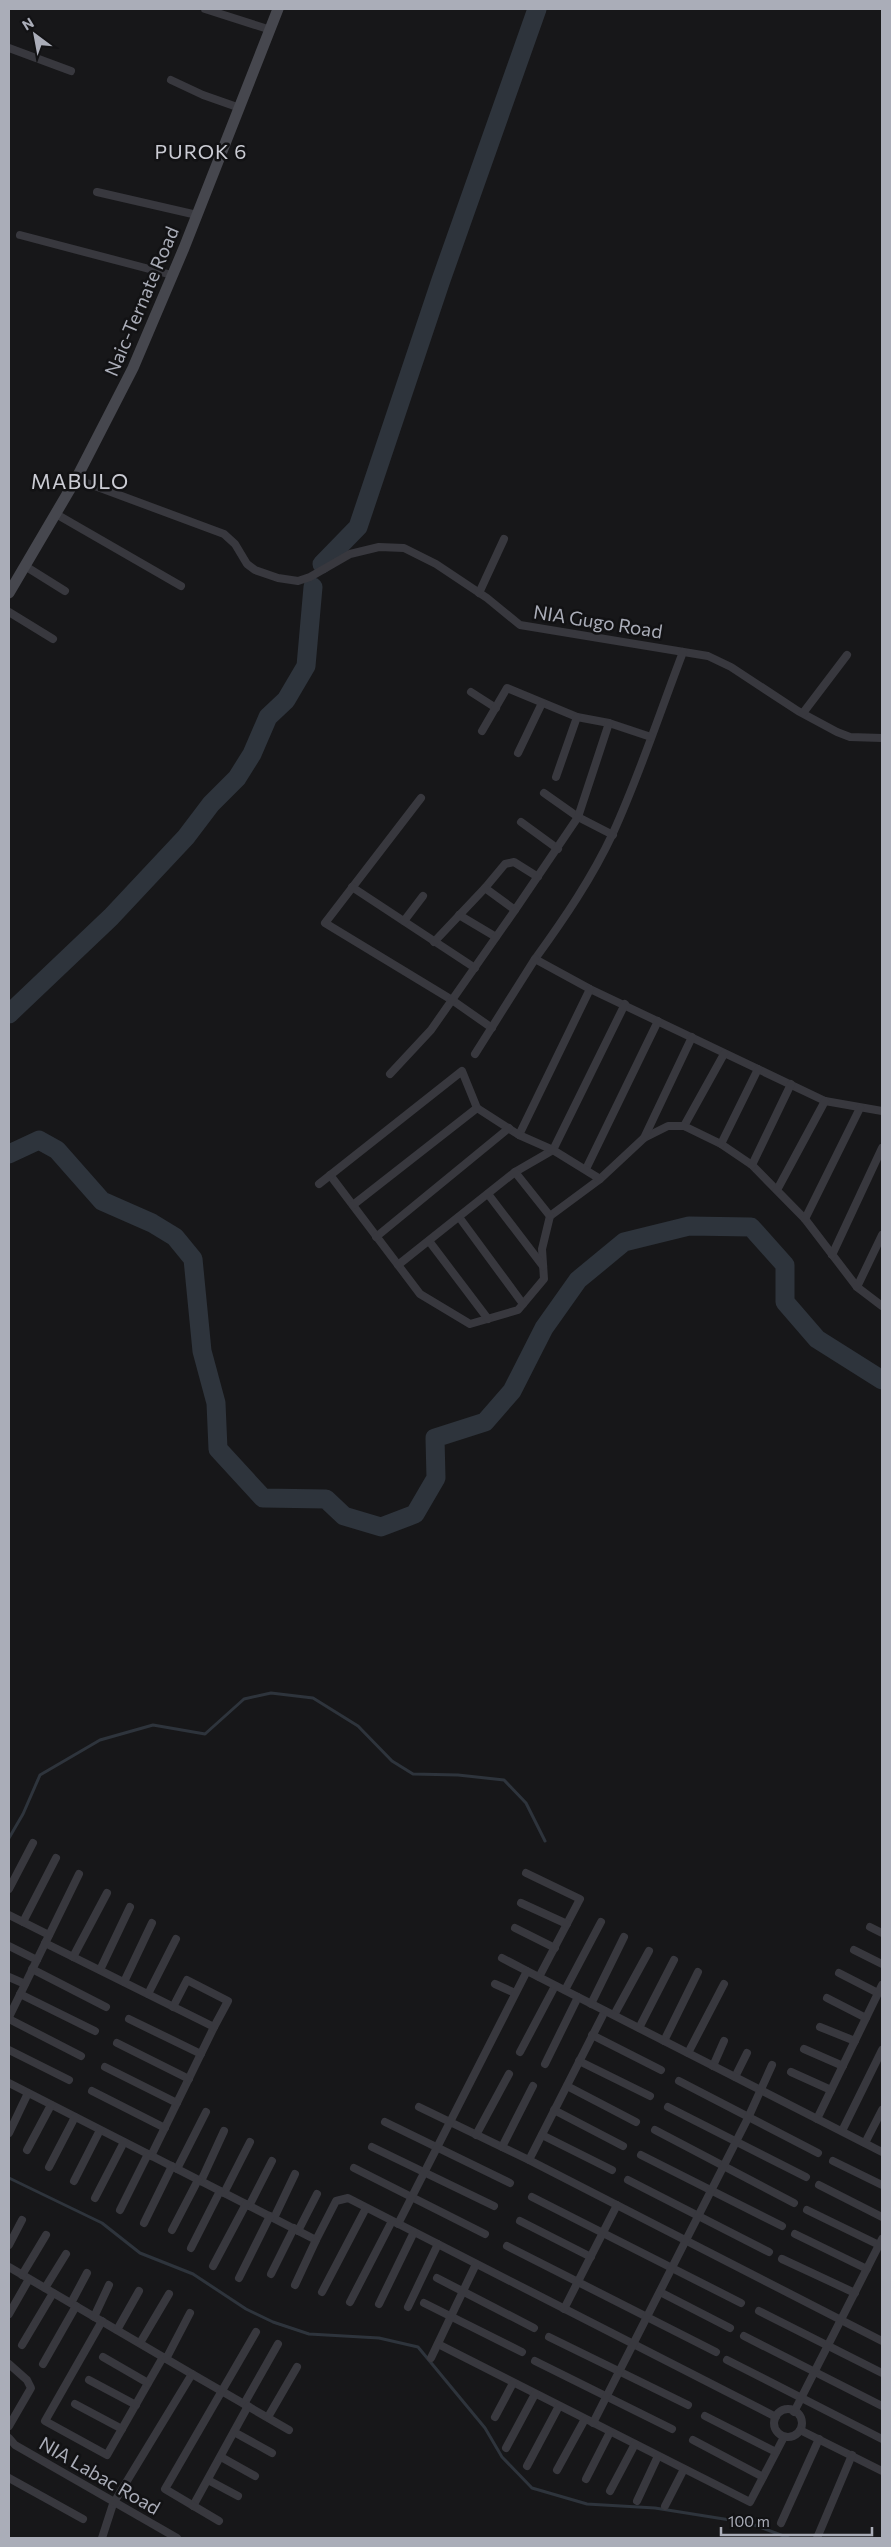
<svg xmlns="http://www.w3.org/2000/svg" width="891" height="2547" font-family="Commissioner,sans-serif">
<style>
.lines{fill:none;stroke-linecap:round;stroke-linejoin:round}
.stream{stroke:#2e343c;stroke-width:3}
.river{stroke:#2e343c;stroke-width:19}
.street{stroke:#38383e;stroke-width:8}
.secondary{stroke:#46474e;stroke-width:11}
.labels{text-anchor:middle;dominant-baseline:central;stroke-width:5;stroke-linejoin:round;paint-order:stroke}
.street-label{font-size:19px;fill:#aaadb8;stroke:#121214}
.neighbourhood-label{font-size:20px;letter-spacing:1px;fill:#cbccd4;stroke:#121214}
.quarter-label{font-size:21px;letter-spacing:1px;fill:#cbccd4;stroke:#121214}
</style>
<rect width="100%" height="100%" fill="#171719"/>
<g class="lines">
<g class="stream">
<path d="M9,1838L23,1814L40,1775L100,1740L153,1725L205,1734L244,1699L271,1693L313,1698L358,1726L392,1761L413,1774L458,1775L504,1780L526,1803L545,1841"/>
<path d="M9,2178L102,2223L140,2253L193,2274L246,2309L273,2322L309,2334L379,2338L418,2347L485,2428L502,2457L532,2488L587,2504L655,2508L749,2523L789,2538"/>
</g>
<g class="river">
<path d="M322,564L358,527L441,280L537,9"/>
<path d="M9,1014L111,917L186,837L211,804L237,778L252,754L268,717L286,700L306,666L313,587"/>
<path d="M9,1154L39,1140L57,1150L102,1201L152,1223L175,1237L193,1259L202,1351L216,1403L218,1449L263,1498L326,1499L344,1516L381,1527L415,1514L436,1478L435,1438L485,1422L512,1391L544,1328L578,1280L624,1242L689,1226L751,1227L785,1265V1302L817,1339L882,1380"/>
</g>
<g class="street">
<path d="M205,9L271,30"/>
<path d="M9,48L71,71"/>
<path d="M171,80L203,95L240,108"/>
<path d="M97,192L197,215"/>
<path d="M20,235L172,275"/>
<path d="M76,479L224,534L235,544L247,564L255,570L278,578L298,581L310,577L350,554L379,547L404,548L436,564L487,598L520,625L708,656L731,667L798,711L837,732L850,737L882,738"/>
<path d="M56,514L181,586"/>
<path d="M25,566L65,591"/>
<path d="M479,593L504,539"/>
<path d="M9,612L53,639"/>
<path d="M683,652C660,712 640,774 613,833C592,878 564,919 535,959L590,989L825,1101L882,1111"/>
<path d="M471,692L496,708"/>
<path d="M803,713L847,655"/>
<path d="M482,731L507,688L577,717L609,723L651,737"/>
<path d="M518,753L542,703"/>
<path d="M556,777L577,717"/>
<path d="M544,793L578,817L613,835"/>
<path d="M421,798L325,923L452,1000L492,1028"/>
<path d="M521,822L558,849"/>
<path d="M538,877L514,862L505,864L485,888L515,910L578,817L609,723"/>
<path d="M352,887L475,968"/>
<path d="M459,915L496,937"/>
<path d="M404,921L423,896"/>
<path d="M434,942L485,888"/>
<path d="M475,1054L535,959"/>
<path d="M390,1074L431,1030L515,910"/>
<path d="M684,1126L724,1054"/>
<path d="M519,1135L590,989"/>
<path d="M644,1138L668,1126H684L721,1144L752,1165L805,1219L857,1287L882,1306"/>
<path d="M721,1144L758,1069"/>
<path d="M752,1165L791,1084"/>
<path d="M586,1169L658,1021"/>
<path d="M515,1172L553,1150L625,1004"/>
<path d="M330,1175L420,1294L470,1324L518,1310L544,1279L542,1249L550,1216L600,1179L644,1138L692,1037"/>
<path d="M319,1184L462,1071L477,1108L519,1135L553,1150L600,1179"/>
<path d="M777,1190L825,1101"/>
<path d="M488,1194L543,1266"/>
<path d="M353,1205L477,1108"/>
<path d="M459,1217L523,1304"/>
<path d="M805,1219L860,1108"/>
<path d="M376,1237L509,1128"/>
<path d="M429,1241L488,1319"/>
<path d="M832,1255L882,1148"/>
<path d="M398,1265L515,1172L550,1216"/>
<path d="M857,1287L882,1235"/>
<path d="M526,1873L580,1899L539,1977"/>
<path d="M9,1889L33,1843"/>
<path d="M521,1903L567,1924"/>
<path d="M9,1915L49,1935"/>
<path d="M23,1922L56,1858"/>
<path d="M870,1927L882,1933"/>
<path d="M515,1928L555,1948"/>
<path d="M45,1943L214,2027L151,2156"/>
<path d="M9,1946L37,1960"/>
<path d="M854,1950L882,1964"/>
<path d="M73,1957L107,1893"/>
<path d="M502,1958L527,1971"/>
<path d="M32,1969L106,2007"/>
<path d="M100,1970L130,1907"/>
<path d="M839,1973L878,1993"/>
<path d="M9,1977L25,1984"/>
<path d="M124,1982L152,1923"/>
<path d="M495,1984L515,1993"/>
<path d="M565,1990L601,1922"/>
<path d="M20,1994L95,2031"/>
<path d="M148,1994L176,1939"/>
<path d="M827,1998L866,2018"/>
<path d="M591,2004L624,1937"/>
<path d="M173,2007L187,1980L228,2001L214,2027"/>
<path d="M614,2015L649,1951"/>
<path d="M9,2017L79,1874"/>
<path d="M9,2019L81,2056"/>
<path d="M129,2019L201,2054"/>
<path d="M820,2027L855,2041"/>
<path d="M639,2028L674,1960"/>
<path d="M592,2035L661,2070"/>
<path d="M664,2041L698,1972"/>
<path d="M117,2043L189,2079"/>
<path d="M804,2049L843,2066"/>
<path d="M9,2050L69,2080"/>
<path d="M520,2052L555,1986"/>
<path d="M688,2053L724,1984"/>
<path d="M579,2061L650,2096"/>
<path d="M545,2064L578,1997"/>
<path d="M713,2066L724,2041"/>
<path d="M105,2067L177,2103"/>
<path d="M791,2072L831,2090"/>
<path d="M735,2077L747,2053"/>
<path d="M679,2081L818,2153"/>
<path d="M9,2083L316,2240L336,2201L348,2198L776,2417"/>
<path d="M567,2086L636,2122"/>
<path d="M92,2091L165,2128"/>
<path d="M419,2107L529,2160L882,2341"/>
<path d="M668,2107L806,2177"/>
<path d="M554,2110L623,2146"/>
<path d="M817,2119L882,1985"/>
<path d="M385,2122L510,2183"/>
<path d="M655,2130L794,2203"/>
<path d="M842,2131L882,2050"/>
<path d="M9,2133L28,2093"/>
<path d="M476,2135L509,2074"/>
<path d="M542,2135L612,2170"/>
<path d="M865,2143L882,2110"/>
<path d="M372,2147L494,2206"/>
<path d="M502,2147L533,2086"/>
<path d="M27,2150L51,2105"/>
<path d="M641,2155L782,2226"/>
<path d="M529,2160L605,2011"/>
<path d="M833,2161L882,2185"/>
<path d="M49,2167L75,2117"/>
<path d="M354,2168L485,2234"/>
<path d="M177,2169L206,2112"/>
<path d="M628,2180L769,2252"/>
<path d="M74,2181L100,2130"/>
<path d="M201,2181L224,2131"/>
<path d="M819,2185L882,2217"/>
<path d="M224,2193L250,2142"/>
<path d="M532,2197L741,2303"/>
<path d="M95,2198L124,2142"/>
<path d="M249,2206L272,2161"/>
<path d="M120,2210L148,2154"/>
<path d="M807,2210L879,2245"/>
<path d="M274,2218L295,2174"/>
<path d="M520,2221L591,2257"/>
<path d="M144,2223L172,2166"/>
<path d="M398,2224L527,1971L882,2152"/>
<path d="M172,2230L198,2180"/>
<path d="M298,2231L317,2194"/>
<path d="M795,2234L867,2269"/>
<path d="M9,2245L22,2220"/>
<path d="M507,2246L716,2352"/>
<path d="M191,2248L220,2191"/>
<path d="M782,2259L855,2293"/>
<path d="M213,2266L246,2204"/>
<path d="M9,2267L192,2374L113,2504L102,2538"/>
<path d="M271,2274L294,2228"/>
<path d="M22,2275L46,2235"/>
<path d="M239,2278L270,2216"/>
<path d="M437,2278L534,2328"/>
<path d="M295,2285L316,2240"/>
<path d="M45,2288L66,2254"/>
<path d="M322,2292L366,2208"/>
<path d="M660,2292L730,2328"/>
<path d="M350,2302L392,2221"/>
<path d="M71,2303L87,2273"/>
<path d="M424,2303L522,2352"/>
<path d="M379,2304L414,2232"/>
<path d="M408,2307L438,2244"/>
<path d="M564,2309L617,2205"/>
<path d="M759,2311L882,2373"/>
<path d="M9,2314L29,2279"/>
<path d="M94,2317L109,2285"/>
<path d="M102,2321L45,2421L107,2455L163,2357"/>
<path d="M117,2330L139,2291"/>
<path d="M744,2336L882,2406"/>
<path d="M549,2337L688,2405"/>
<path d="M140,2343L169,2294"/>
<path d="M438,2344L750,2502L784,2437"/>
<path d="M22,2345L53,2293"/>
<path d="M103,2357L148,2383"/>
<path d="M431,2358L476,2264"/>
<path d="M166,2359L190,2313"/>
<path d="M727,2360L882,2439"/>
<path d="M535,2361L672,2429"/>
<path d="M9,2364L27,2380L31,2388L9,2426"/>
<path d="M43,2364L76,2306"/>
<path d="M192,2374L289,2430"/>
<path d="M89,2380L136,2405"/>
<path d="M75,2404L122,2429"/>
<path d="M244,2404L278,2344"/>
<circle cx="788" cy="2423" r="14"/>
<path d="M794,2412L882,2239"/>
<path d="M705,2416L776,2452"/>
<path d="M268,2417L297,2367"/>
<path d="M495,2417L513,2383"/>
<path d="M593,2423L748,2118L772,2065"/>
<path d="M800,2430L882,2471"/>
<path d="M234,2432L272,2453"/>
<path d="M9,2438L15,2445L177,2538"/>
<path d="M693,2440L763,2477"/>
<path d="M506,2448L535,2394"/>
<path d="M221,2457L255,2476"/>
<path d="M527,2466L559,2406"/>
<path d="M557,2470L585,2419"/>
<path d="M9,2478L83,2519"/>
<path d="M586,2479L610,2432"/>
<path d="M208,2480L238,2496"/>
<path d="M610,2491L635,2444"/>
<path d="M637,2501L658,2456"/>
<path d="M193,2506L248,2406"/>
<path d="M665,2506L684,2469"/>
<path d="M219,2521L165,2489L256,2332"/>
<path d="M781,2523L819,2439"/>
<path d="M817,2538L852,2455"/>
</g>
<path class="secondary" d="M9,593L76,479L133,368L184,248L278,9"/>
</g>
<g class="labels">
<g class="street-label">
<text transform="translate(141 301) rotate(-67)">Naic-Ternate Road</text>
<text transform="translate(598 621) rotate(9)">NIA Gugo Road</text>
<text transform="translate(100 2475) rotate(30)">NIA Labac Road</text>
</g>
<g class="neighbourhood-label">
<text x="201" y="151">PUROK 6</text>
</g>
<g class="quarter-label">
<text x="80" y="480">MABULO</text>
</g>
</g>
<rect width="891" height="2547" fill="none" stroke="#aaadb8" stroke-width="20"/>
<g transform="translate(35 35) rotate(328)" stroke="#121214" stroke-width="4" paint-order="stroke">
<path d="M0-4L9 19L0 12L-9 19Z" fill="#aaadb8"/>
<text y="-8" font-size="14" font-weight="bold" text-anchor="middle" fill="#aaadb8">N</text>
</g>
<path d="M721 2527v8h151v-8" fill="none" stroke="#aaadb8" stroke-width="2.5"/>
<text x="728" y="2527" font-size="15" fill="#aaadb8" stroke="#121214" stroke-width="4" paint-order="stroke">100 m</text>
</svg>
